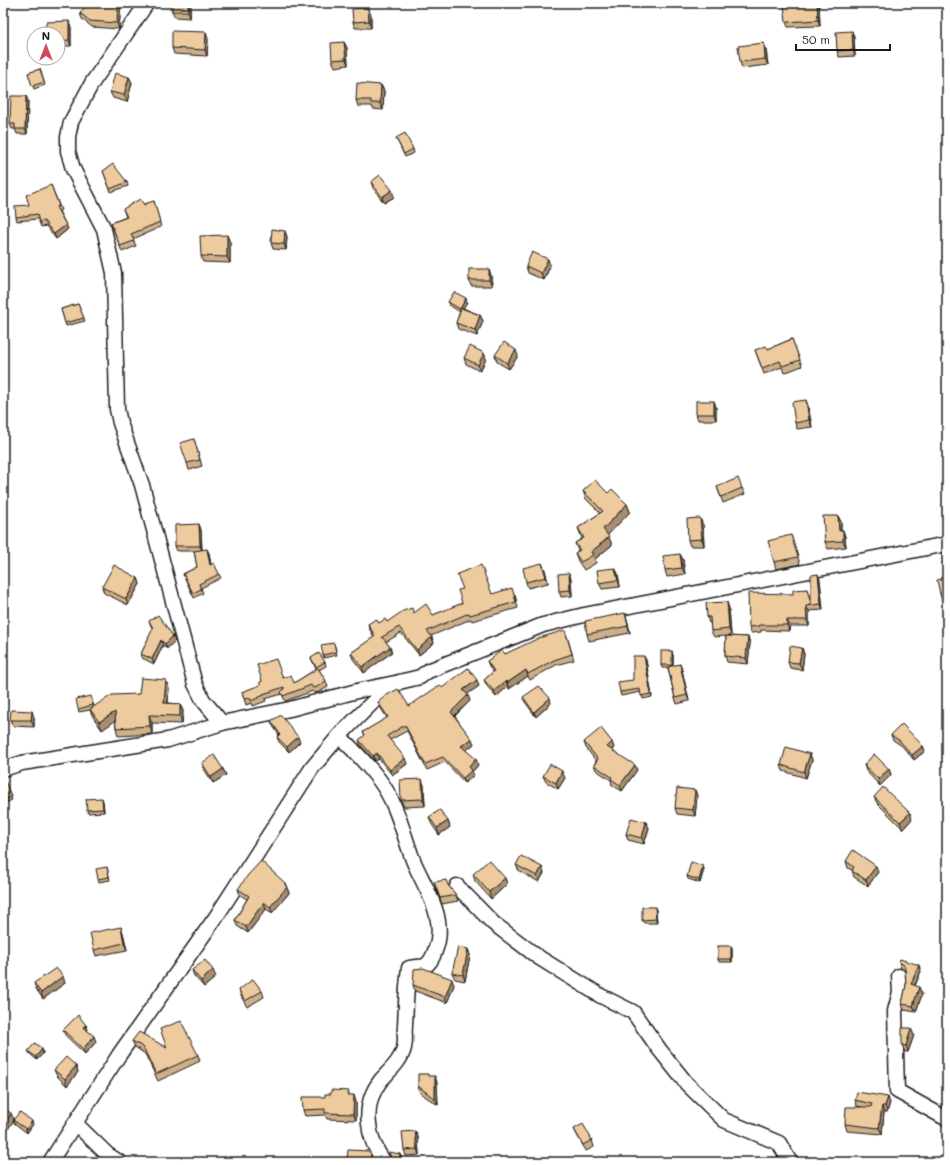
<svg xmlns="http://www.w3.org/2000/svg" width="950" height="1165" font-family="Mali,sans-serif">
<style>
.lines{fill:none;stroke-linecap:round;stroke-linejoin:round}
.minor-casing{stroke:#1c1c1c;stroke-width:17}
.minor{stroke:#fff;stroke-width:14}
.wall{fill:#cdaf89;stroke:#1c1c1c}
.shaded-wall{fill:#a78e6f;stroke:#1c1c1c}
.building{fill:#eecb9f;stroke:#1c1c1c}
</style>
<rect width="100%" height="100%" fill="#fff"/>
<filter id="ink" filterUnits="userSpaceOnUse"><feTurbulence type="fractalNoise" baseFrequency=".025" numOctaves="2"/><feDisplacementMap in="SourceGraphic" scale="8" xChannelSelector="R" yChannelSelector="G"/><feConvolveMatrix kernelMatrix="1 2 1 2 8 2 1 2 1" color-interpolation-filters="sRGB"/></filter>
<g filter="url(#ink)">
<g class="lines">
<g class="minor-casing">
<g id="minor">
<path d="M147,3L92,83L71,122L68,137V151L73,169L104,229L114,273L117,409L120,423L142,485L195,684L203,700L222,723"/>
<path d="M339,736C354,750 368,765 380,781C397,804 403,833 413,860C425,889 448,918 435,951C433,957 430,963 425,966C420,967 414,967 409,968C406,988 406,1006 405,1026C404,1033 406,1041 404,1048C401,1061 390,1070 381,1080C361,1105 367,1138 384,1162"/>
<path d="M3,769L22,763L168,740L222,723L290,709L357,691L395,683"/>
<path d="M457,886L493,923L538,957L601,996L633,1012L659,1049L687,1084L724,1120L779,1143L790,1162"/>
<path d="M899,976L900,992L895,1011L897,1091L947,1119"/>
<path d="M75,1123L108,1155L119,1162"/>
<path d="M50,1162L119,1055L216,917L312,768L339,736L372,703L399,682L420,677L428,671L543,625L584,615L947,544"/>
</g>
</g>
<use href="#minor" class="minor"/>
</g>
<g class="wall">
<path d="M88,3H121L119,29L92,27L82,19L80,13Z"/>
<path d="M172,3H191L190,18L175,17L172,11Z"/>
<path d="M819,3L820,26L788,27L786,22Z"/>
<path d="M371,15V28H355L353,22Z"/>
<path d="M71,27V46H59L58,44V34Z"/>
<path d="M854,37L855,56L839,57L837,51Z"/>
<path d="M208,39L207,56L174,54L172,48Z"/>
<path d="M344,42L347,48L348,65L335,67L332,60Z"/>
<path d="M764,43L766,50L768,65L742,68L740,62Z"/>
<path d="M40,69L45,85L34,89L28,73Z"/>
<path d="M129,77L132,83L127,102L113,98L110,92Z"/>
<path d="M381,85L384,91L383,110L373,109L372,106H358L356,100Z"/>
<path d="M26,96L28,101L27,134H17L15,129H12L10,124Z"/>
<path d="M396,138L413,149L414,153L405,157Z"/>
<path d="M103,171L127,182L128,186L111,192Z"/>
<path d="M371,182L394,197L384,203L373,188Z"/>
<path d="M51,185L61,210L59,211L68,229L56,239L46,226L41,227L38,219L17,221L16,217L29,205Z"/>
<path d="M154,201L161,227L133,239L136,246L122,252L111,223L126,217L123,209L145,206Z"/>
<path d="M285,231L287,237L286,250L273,249L271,243Z"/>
<path d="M230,242V263L203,262L201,256Z"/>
<path d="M526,266H550L544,280L528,273Z"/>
<path d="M491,275L492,286H471L469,280Z"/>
<path d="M448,302H467L463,308L480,315L483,321L477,336L458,329L456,323L460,312L449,305Z"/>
<path d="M78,304L85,321L66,326L61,309Z"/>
<path d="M792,339L802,366L784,373L782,367L764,374L755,350L768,349Z"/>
<path d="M484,353L486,359L480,371L466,364L464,358Z"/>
<path d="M495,355L518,356L509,369L497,362Z"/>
<path d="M714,401L716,407V420H698L696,414Z"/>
<path d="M808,406L812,427L797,429L795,423Z"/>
<path d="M194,439L202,466L189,470L187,463Z"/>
<path d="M717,487L742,488L745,494L723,503Z"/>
<path d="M583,491L608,493L627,504L630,512L607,535L612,545L595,559L596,563L584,570L578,561L575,553L578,551L575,543L582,539L581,536L578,528L600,513L586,499Z"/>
<path d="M838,516L841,522V531L843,530L845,537L846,547L828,549L825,542Z"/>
<path d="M199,524L201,530L202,550L209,553L211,565L219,574L221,578L201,588L203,593L194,598L183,574L197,567L194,551H177L175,546Z"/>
<path d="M703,525L704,546H690L688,540Z"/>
<path d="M791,535L800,564L776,569L774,562Z"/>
<path d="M680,554L683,560L685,574L667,577L665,570Z"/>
<path d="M615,568L618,574L620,587L602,589L599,583Z"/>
<path d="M545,570L548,583L528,588L526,582Z"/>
<path d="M569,573L571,579L572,596L561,597L559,591Z"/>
<path d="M818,574L820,580L823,610L809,611V626H790L789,631L761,630V632L751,633L749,627L793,594L807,589L811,602Z"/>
<path d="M138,578L140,584L128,605L104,593L102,587Z"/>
<path d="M947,578V600L942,601L940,594Z"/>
<path d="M492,594H515L518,608L472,621L471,619L431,636L434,643L419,655L401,633L386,642L390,647L392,652L364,673L353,659L351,653L374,637L370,630L368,624L387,622L414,613L433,615Z"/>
<path d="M729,608L731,635L728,636L748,637L750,643L748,664L727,662L725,656L726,636L714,637L711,631V623H709L707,617Z"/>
<path d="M627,619L630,633L589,641L587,634Z"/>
<path d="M149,621L173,636L175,641L167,649L163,645L154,664L142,658L141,654L153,629L151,626Z"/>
<path d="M567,636L574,660L556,665L530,680L528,676L509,689L508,686L496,697L487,686L484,680L493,672L489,666L487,661L505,654Z"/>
<path d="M335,646L337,655L324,658L323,655Z"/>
<path d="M802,648L804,654L802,670L790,668L788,662Z"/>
<path d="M673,655V666L680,664L682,670L689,701L677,704L675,698L668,668H662L661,665Z"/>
<path d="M311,658L325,662L326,666L319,670L326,681L328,687L319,692L315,693L313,691L285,701L282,694L265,699L266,701L253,706L252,703L246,705L242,692L283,678L294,683L316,669Z"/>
<path d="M646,660L652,697L643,699L641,692L621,696L620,692L633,680Z"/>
<path d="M479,686L467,694L470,701L455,716L474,744L466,750L478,765L472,772L474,775L465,783L445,762L427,770L407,731L390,740L407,764L392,775L379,759L375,761L361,746L359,740L365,736L363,732L387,718L380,707L378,702L409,706L442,688Z"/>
<path d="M169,688L168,703L180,704L183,711L182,724L152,723V734L118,736L116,728L115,720L102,730L93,717L90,710L79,712L78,709L92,699L94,707L139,694Z"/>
<path d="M523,697L551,703L536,717L525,702Z"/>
<path d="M34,717V727L13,726L10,720Z"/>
<path d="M271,721L300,742L289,752L279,742L277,737L279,735L273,726Z"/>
<path d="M891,735L923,746L925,751L914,760L902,746L893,740Z"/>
<path d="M584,742H612L614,748L612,750L637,770L622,791L612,785L611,780L596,770L594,765L596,761L586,748Z"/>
<path d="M810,754L812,760L806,778L783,771L781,765Z"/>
<path d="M202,763L223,769L226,775L213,783L204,769Z"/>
<path d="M864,765L889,769L891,775L880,786L866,771Z"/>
<path d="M543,776L565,778L558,789L546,782Z"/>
<path d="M5,781L12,800L3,804V782Z"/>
<path d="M424,785L425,806L404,807L401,800Z"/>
<path d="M695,790L697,796L695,816L677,814L675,808Z"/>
<path d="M874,797L912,819L903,829L877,803Z"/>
<path d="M103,801L104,812L88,813L87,810Z"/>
<path d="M429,817L448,821L450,827L439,835L431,823Z"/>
<path d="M646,822L649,828L644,844L628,840L626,834Z"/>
<path d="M846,861L878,872L868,886L854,877L852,870L848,868Z"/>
<path d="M516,865L544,873L539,882L519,871Z"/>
<path d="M703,866L704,869L700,883L688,879L687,876Z"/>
<path d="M107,867L110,880L99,882L98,879Z"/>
<path d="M473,874L505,878L507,884L491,899L475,881Z"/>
<path d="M434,882L448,885L456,895L458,901L442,904Z"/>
<path d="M285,883L289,893L272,913L266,909L248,933L237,926L235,920L247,899L240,895L238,889Z"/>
<path d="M655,907L656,910L657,923H644L642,920Z"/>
<path d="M121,927L123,933L127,950L96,956L94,950Z"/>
<path d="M731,946L732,949V962H719L718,959Z"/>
<path d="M468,949L470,955L465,981L455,979L452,973Z"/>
<path d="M899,962L921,971L915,986L922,994L916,1012L904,1010L902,1004L906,985L905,971L901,968Z"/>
<path d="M192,970L216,977L204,987L194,976Z"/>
<path d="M34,983H65L43,999L36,989Z"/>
<path d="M413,985H454L447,1003L415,991Z"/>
<path d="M239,990L262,991L264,997L247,1007L241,996Z"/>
<path d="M86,1025L88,1030L87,1031L96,1042L85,1054L65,1035L63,1030Z"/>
<path d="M914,1035L908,1052H905L902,1045Z"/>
<path d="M132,1041L167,1047L198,1055L200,1061L158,1081L145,1054L135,1047Z"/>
<path d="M42,1049L43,1053L37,1060L30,1054L28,1051Z"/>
<path d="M76,1066L78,1072L67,1086L57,1076L54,1070Z"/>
<path d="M435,1076L437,1083L438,1105L420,1093L418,1086Z"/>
<path d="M350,1095L356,1102V1120L327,1119L325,1115L305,1116L303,1110L325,1097Z"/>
<path d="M855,1100L890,1103L887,1112H884L882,1134L847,1131L845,1124L862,1107L857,1106Z"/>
<path d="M3,1108L14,1120L33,1124L27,1133L14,1123L13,1120L6,1132L3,1131Z"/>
<path d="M574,1129L592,1140L594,1147L586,1151L577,1135Z"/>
<path d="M415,1131L418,1137L419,1155L406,1156L404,1150Z"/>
</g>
<g class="shaded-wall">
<path d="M118,3H121L119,29L117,23Z"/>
<path d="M188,3H191L190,18L188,11Z"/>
<path d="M817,3H819L820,26L818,20Z"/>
<path d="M368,8L371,15V28L369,21Z"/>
<path d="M69,21L71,27V46L69,40Z"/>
<path d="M852,31L854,37L855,56L853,50Z"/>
<path d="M206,32L208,39L207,56L205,50Z"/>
<path d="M344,42L347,48L348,65L346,59Z"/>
<path d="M764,43L766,50L768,65L765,59Z"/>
<path d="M129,77L132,83L127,102L124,95Z"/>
<path d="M381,85L384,91L383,110L380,103Z"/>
<path d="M26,96L28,101L27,134L25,129Z"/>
<path d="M392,190L394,197L384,203L382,197Z"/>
<path d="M66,225L68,229L56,239L54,234Z"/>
<path d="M285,231L287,237L286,250L284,244Z"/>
<path d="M227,235L230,242V263L227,257Z"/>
<path d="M548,259L550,266L544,280L541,273Z"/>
<path d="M489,269L491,275L492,286L489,280Z"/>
<path d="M466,298L467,302L461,312L460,309Z"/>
<path d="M480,315L483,321L477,336L475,330Z"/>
<path d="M516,350L518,356L509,369L507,363Z"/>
<path d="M484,353L486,359L480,371L478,365Z"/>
<path d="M806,400L808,406L812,427L809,420Z"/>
<path d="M714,401L716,407V420L714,414Z"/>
<path d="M627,504L630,512L606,537L603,529Z"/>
<path d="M838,516L841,522V537L839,531Z"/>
<path d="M700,518L703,525L704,546L702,539Z"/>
<path d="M199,524L201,530L202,551L200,546Z"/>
<path d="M843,530L845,537L846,547L843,541Z"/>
<path d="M609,537L612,545L595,559L591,552Z"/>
<path d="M207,549L209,553L211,570L210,565Z"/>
<path d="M680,554L683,560L685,574L682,568Z"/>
<path d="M542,563L545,570L548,583L546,577Z"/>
<path d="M615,568L618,574L620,587L618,580Z"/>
<path d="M569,573L571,579L572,596L570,590Z"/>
<path d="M818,574L820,580L823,610L821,604Z"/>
<path d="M138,578L140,584L128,605L126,599Z"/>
<path d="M727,602L729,608L731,635L729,629Z"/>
<path d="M806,606L809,611V626L807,620Z"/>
<path d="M625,613L627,619L630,633L628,626Z"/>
<path d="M787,620L790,626L789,631L787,625Z"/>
<path d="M173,636L175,641L167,649L165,644Z"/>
<path d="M432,637L434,643L419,655L417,650Z"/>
<path d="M748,637L750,643L748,664L746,658Z"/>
<path d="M161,640L163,645L154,664L152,659Z"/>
<path d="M390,647L392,652L364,673L362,667Z"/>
<path d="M802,648L804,654L802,670L799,663Z"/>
<path d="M672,651L673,655V668L672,665Z"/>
<path d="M644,656L646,660L652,697L651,694Z"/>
<path d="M680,664L682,670L689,701L687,695Z"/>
<path d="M526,670L528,676L509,689L507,683Z"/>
<path d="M166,680L169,688L167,711L164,703Z"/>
<path d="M477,680L479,686L465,696L463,690Z"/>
<path d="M506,681L508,686L496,697L494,691Z"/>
<path d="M468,695L470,701L453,717L451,712Z"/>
<path d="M550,698L551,703L536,717L534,712Z"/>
<path d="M180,704L183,711L182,724L180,716Z"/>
<path d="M32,711L34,717V727L31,720Z"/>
<path d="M115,712L118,719L102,730L99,722Z"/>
<path d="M149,715L152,723V734L150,726Z"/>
<path d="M298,737L300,742L289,752L287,747Z"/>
<path d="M472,739L474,744L464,752L461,746Z"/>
<path d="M612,742L614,748L609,752L607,747Z"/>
<path d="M923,746L925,751L914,760L912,755Z"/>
<path d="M377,753L379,759L375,761L373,756Z"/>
<path d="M810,754L812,760L806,778L804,772Z"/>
<path d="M405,758L407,764L392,775L390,770Z"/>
<path d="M476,759L478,765L472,772L474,775L465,783L463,778L469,767Z"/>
<path d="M635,765L637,770L622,791L620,785Z"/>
<path d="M223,769L226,775L213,783L211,777Z"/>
<path d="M889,769L891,775L880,786L878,779Z"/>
<path d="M562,771L565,778L558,789L556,783Z"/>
<path d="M422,779L424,785L425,806L423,799Z"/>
<path d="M695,790L697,796L695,816L693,810Z"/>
<path d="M102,798L103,801L104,812L103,809Z"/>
<path d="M910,813L912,819L903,829L900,822Z"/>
<path d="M448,821L450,827L439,835L437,828Z"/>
<path d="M646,822L649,828L644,844L642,838Z"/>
<path d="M703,866L704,869L700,883L699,880Z"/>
<path d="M876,866L878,872L868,886L866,880Z"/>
<path d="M542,867L544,873L539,882L537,876Z"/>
<path d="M505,878L507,884L491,899L489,892Z"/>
<path d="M285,883L289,893L272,913L270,907L285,885Z"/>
<path d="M264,902L266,909L248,933L246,927Z"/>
<path d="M655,907L656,910L657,923L656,919Z"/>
<path d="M121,927L123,933L127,950L124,943Z"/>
<path d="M731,946L732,949V962L731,959Z"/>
<path d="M468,949L470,955L465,981L463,975Z"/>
<path d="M919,965L921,971L913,990L911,984Z"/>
<path d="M213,970L216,977L204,987L201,981Z"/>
<path d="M63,976L65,983L43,999L41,993Z"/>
<path d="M452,979L454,985L447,1003L445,997Z"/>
<path d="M919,987L922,994L916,1012L913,1006Z"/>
<path d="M86,1025L88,1030L85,1032L83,1027Z"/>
<path d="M911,1028L914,1035L908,1052L906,1046Z"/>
<path d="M94,1036L96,1042L85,1054L83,1049Z"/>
<path d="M42,1049L43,1053L37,1060L36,1057Z"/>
<path d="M76,1066L78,1072L67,1086L65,1079Z"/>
<path d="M435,1076L437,1083L438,1105L435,1099Z"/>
<path d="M354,1095L356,1102V1120L353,1114Z"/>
<path d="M888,1097L890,1103L887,1112L885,1106Z"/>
<path d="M882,1106L884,1112L882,1134L879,1128Z"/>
<path d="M11,1113L14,1120L6,1132L4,1126Z"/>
<path d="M32,1121L33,1124L27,1133L26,1129Z"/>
<path d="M415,1131L418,1137L419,1155L417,1149Z"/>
<path d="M371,1154L373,1160V1162H370Z"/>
<path d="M400,1154L401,1157V1162H399Z"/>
</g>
<g class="building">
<path d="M88,3H118L117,23L90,21L80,13Z"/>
<rect x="172" y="3" width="16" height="8"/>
<path d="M798,3H817L818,20L786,22L784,5Z"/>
<path d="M368,8L369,21L353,22L352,9Z"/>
<path d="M69,21V40L58,41V34H46V22Z"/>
<path d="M172,31L206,32L205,50L172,48Z"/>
<path d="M852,31L853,50L837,51L836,32Z"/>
<path d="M344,42L346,59L332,60L331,43Z"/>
<path d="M764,43L765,59L740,62L738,46Z"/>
<path d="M40,69L44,82L32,86L28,73Z"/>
<path d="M115,73L129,77L124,95L110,92Z"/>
<path d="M357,83L381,85L380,103H371V100H356Z"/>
<path d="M11,96H26L25,129H15V124H10Z"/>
<path d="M405,133L413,149L404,154L396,138Z"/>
<path d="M113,164L127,182L110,189L103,171Z"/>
<path d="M380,175L392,190L382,197L371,182Z"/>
<path d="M51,185L59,206L56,207L66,225L54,234L44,221L39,222L37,214L16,217L15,206L29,205L26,195Z"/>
<path d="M140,199L145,206L144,204L154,201L160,222L131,234L134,241L120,246L111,223L127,217L123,209Z"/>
<path d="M272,229L285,231L284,244L271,243Z"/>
<path d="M227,235V257L201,256L200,236Z"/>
<path d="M532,252L548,259L541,273L526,266Z"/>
<rect x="469" y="269" width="20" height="11"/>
<path d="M454,292L466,298L460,309L448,302Z"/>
<path d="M78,304L84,318L65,323L61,309Z"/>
<path d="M461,308L480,315L475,330L456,323Z"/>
<path d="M792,339L800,360L782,366L780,361L762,368L755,350L766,346L768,349Z"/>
<path d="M504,342L516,350L507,363L495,355Z"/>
<path d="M470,346L484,353L478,365L464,358Z"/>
<path d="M806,400L809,420L795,423L792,402Z"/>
<rect x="696" y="401" width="18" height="13"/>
<path d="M194,439L200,460L187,463L180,443Z"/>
<path d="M738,478L742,488L721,497L717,487Z"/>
<path d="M595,480L608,493L612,489L627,504L603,529L609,537L591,552L593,555L581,562L575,553L580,550L575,543L584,538L578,528L603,511L583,491Z"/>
<path d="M823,516H838L839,531L843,530V541L825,542Z"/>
<path d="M700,518L702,539L688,540L687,519Z"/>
<path d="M199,524L200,546H175V525Z"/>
<path d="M791,535L798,557L774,562L768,541Z"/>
<path d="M207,549L210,565L214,563L219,574L199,584L201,589L193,593L183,574L197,567L194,551Z"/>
<path d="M680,554L682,568L665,570L663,556Z"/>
<path d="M542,563L546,577L526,582L523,568Z"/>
<path d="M114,565L138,578L126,599L102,587Z"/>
<path d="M481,565L492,594L512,588L516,602L470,615L469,613L427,631L432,637L417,650L399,627L382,637L390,647L362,667L351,653L375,636L368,624L376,619L379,623L385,619L387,622L403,611L412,608L414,613L426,604L433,615L462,603L458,590L463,589L457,574Z"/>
<path d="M615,568L618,580L599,583L597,570Z"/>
<path d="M569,573L570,590L559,591L558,574Z"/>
<path d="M818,574L821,604L806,606L807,620H787V625H759V626L749,627L748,593L793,594V590L807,589L811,604V575Z"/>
<path d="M947,578V593L940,594L937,580Z"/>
<path d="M727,602L729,629L711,631L710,617H707L706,603Z"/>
<path d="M625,613L628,626L587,634L585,621Z"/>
<path d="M158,615L173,636L165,644L161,640L152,659L141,654L153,628L149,621Z"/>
<path d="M565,630L572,654L554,660L528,674L526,670L507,683L506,681L494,691L484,680L494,671L487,661L502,650L505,654L539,638Z"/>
<path d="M726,636L748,637L746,658L725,656Z"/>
<path d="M334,643L336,652L323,655L321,645Z"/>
<path d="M790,646L802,648L799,663L788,662Z"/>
<rect x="661" y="651" width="11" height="14"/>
<path d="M319,653L325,662L316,667L311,658Z"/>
<path d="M633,656H644L651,694L641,696L640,689L620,692L618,682L633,680Z"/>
<path d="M276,659L283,678L291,675L294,683L318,668L326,681L317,687L313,688L311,685L283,696L281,692L284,689V687L263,694L264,695L251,701L250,698L244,699L242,692L260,685V682L262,681L257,665Z"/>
<path d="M680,664L687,695L675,698L668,667Z"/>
<path d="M468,668L477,680L463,690L468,695L451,712L472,739L461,746L476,759L469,767L472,770L463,778L443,757L425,764L405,725L387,736L405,758L390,770L377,753L373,756L359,740L365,735L363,732L388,717L378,702L387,695L398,689L409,706L440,685L442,688Z"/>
<path d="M141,678L166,680L164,703L180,704V716L149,715L150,726L116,728L115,712L99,722L90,709L112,695L139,694Z"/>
<path d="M539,686L550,698L534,712L523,697Z"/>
<path d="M91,696L93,705L78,709L76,699Z"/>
<path d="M11,710L32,711L31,720H10Z"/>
<path d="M281,715L298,737L287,747L277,737L280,734L271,721Z"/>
<path d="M902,724L923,746L912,755L900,741L891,735Z"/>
<path d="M601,728L612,742L607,747L635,765L620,785L611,779L612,777L594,765L598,759L584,742Z"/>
<path d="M786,747L810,754L804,772L781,765Z"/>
<path d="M874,754L889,769L878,779L864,765Z"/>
<path d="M214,755L223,769L211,777L202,763Z"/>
<path d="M550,764L562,771L556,783L543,776Z"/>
<path d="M422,779L423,799L401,800L400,780Z"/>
<path d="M5,781L11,797L3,801V782Z"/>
<path d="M883,787L910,813L900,822L874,797Z"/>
<path d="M677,788L695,790L693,810L675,808Z"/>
<path d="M102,798L103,809L87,810L86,799Z"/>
<path d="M440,810L448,821L437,828L429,817Z"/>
<path d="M631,818L646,822L642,838L626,834Z"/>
<path d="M853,850L876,866L866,880L852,871L854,867L846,861Z"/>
<path d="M521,856L542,867L537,876L516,865Z"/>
<path d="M489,860L505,878L489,892L473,874Z"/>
<path d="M261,861L285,883V885L287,887L270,907L264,902L246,927L235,920L249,896L238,889L248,875Z"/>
<path d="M691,862L703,866L699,880L687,876Z"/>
<path d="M107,867L109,877L98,879L96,869Z"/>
<path d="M446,880L448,885L456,895L440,898L434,882Z"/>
<path d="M642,907H655L656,919L642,920Z"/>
<path d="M121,927L124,943L94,950L90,933Z"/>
<rect x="718" y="946" width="13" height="13"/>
<path d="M458,947L468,949L463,975L452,973Z"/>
<path d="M900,959L919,965L911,984L919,987L913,1006L902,1004L906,985L905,969L904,965L899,962Z"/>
<path d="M205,960L213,970L201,981L192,970Z"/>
<path d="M56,968L63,976L41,993L34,983Z"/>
<path d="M423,968L452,979L445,997L413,985L414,969Z"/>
<path d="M253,979L262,991L245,1001L239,990Z"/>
<path d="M78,1015L86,1025L83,1027L94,1036L83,1049L63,1030Z"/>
<path d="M181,1021L198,1055L156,1074L143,1047L132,1041L139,1032L167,1048L160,1029Z"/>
<path d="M902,1028H911L906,1046L902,1045Z"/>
<path d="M35,1043L42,1049L36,1057L28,1051Z"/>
<path d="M66,1057L76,1066L65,1079L54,1070Z"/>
<path d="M418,1074H428V1076H435V1099L418,1086Z"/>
<path d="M331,1090L349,1091L348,1095H354L353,1114L325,1113V1109L303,1110L302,1097H325V1094H331Z"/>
<path d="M857,1092L888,1097L885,1106H882L879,1128L845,1124L846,1107H871L872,1104L855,1100Z"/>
<path d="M3,1108L11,1113L4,1126H3Z"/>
<path d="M20,1112L32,1121L26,1129L13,1120Z"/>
<path d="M583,1124L592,1140L583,1145L574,1129Z"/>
<path d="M415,1131L417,1149L404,1150L402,1132Z"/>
<path d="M348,1150L369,1151L371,1154L370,1162H347Z"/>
<path d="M389,1152L400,1154L399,1162H391V1158Z"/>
</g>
</g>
<rect width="950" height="1165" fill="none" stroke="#fff" stroke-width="16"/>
<rect x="8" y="8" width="934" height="1149" fill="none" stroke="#1c1c1c" stroke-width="1.5" filter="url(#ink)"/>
<g transform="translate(46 46)"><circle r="19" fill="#ffffff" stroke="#a4a4a4"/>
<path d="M0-3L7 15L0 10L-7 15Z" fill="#d1495b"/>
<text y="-6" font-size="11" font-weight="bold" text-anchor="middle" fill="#1c1c1c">N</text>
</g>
<path d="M796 44v6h94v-6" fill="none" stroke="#1c1c1c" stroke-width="2"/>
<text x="802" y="44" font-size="12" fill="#1c1c1c" stroke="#ffffff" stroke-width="3" paint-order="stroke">50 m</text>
</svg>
